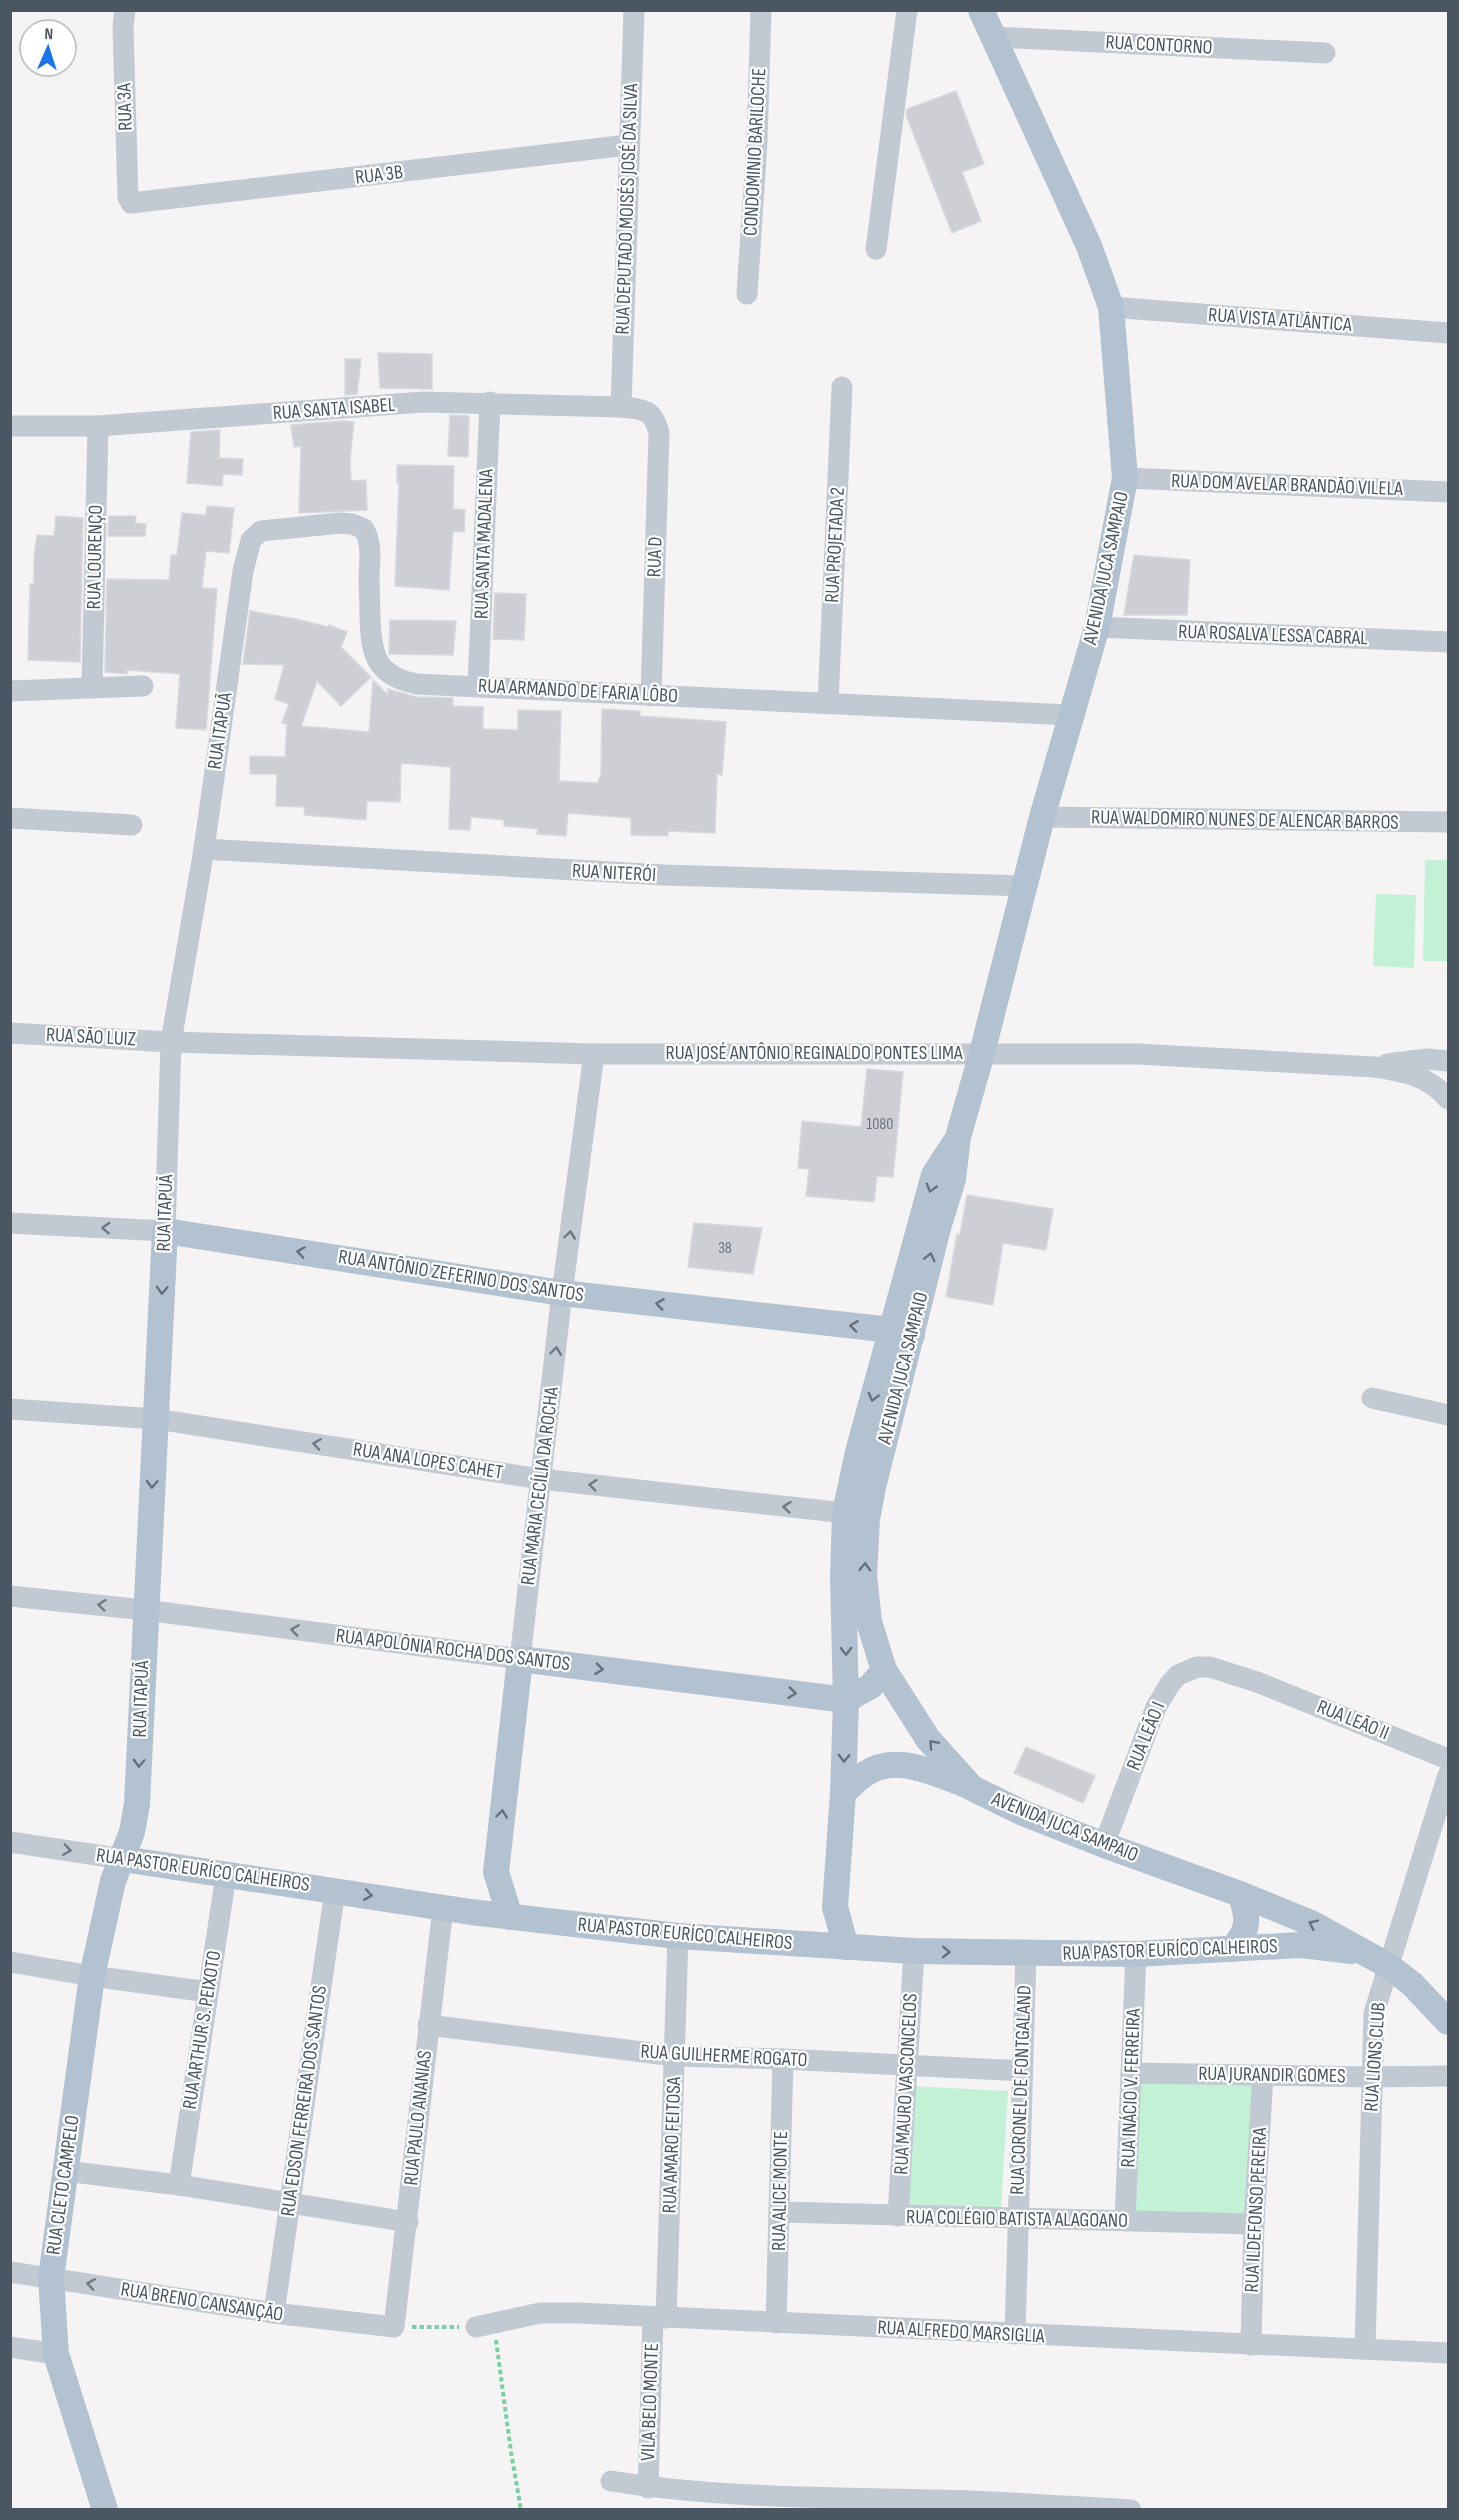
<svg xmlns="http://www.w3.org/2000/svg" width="1459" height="2520" font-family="'Sofia Sans Condensed',sans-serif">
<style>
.green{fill:#c3f1d5}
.building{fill:#cdcfd5;stroke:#d7d9de;stroke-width:1.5}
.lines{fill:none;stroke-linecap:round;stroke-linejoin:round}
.path{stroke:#7ad0a6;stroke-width:4;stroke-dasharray:4.5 3;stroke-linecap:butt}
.minor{stroke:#c1cad2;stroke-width:21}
.major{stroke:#b3c2d1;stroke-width:26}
.oneway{stroke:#64717d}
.oneway2{stroke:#6e7983}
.labels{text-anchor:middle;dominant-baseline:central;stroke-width:4.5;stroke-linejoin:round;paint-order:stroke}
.number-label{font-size:16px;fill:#6b747e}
.street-label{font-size:20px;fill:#4a5661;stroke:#fff}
</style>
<rect width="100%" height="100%" fill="#f5f3f3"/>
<g class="green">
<path d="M1425,860H1448V961H1423Z"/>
<path d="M1376,894L1416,895L1414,968L1373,966Z"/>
<path d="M1141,2078L1255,2083L1248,2222L1135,2216Z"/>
<path d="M909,2086L1008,2091L1001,2209L903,2205Z"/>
</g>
<g class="building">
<path d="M956,91L984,164L962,172L981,221L952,233L906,115L907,109Z"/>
<path d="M378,353L432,354V389L380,388Z"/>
<path d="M345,359H361L357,394L345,395Z"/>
<path d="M450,415L469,416L468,457L448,456Z"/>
<path d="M342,421L354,422L350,459L351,481L366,480L367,510L299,513L301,446L294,447L291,425Z"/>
<path d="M220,430L219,458L243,459L242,475L223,474L222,486L187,483L191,432Z"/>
<path d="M397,465L454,466L453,509L465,510L464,532L453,531L449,590L395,586L399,483H397Z"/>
<path d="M207,506L234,508L229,553L206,551L202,588L217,589L206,730L176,728L180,674L127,670V674L105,672L107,579L169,580L171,555H177L182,513L206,515Z"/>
<path d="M56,516L83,518L80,662L28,660L30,584H34V557L37,535L54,536Z"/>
<path d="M109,516H136L135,523L146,524L145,536H108Z"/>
<path d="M1134,555L1190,560L1187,615H1124Z"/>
<path d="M495,593L526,594L524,640L493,639Z"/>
<path d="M250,611L296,619L328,627L329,625L347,632L341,647L371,677L341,706L317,681L301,726L369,732L373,680L388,695V689L416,697L453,698V706L483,707V729L518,730V710L561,711L559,781L598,783L601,773L602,709L640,711V716L726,722L722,775L717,774L715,833L668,831V836L631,835V818L568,813L566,836L537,834L538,829L504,826V820L471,817L470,830L449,829L451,767L401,763L400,802L367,801L366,820L304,815L305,807L276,806L277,774H250V756L285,757L287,724L282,723L289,704L275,699L284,665L243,664Z"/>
<path d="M390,620L456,621L453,655L389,654Z"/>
<path d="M867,1069L903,1072L893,1177L877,1176L874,1202L806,1196L809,1169L798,1168L802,1121L861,1127Z"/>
<path d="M967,1195L1053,1209L1046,1250L1003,1243L993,1305L946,1297L957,1234L960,1235Z"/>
<path d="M694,1223L762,1228L753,1274L688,1267Z"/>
<path d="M1026,1747L1095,1776L1083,1803L1014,1773Z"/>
</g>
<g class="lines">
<g class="path">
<path d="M412,2327H459"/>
<path d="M496,2340L511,2452L521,2510"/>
</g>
<g class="minor">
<path d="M125,10L123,27L128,197L131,203L628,145"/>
<path d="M993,37L1325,53"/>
<path d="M876,249L907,10"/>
<path d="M747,294L757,142L761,10"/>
<path d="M1111,307L1448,333"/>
<path d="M621,407L634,10"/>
<path d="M10,426H98L424,402L621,407C644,409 653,409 659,433L651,696"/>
<path d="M1125,478L1448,492"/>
<path d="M1097,627L1448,642"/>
<path d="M478,685L490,402"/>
<path d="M92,687L98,426"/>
<path d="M10,691L143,686"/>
<path d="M828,704L842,387"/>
<path d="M1042,817L1448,822"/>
<path d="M10,818L132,825"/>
<path d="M204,849L664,875L1024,886"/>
<path d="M10,1033L171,1042L594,1054H1138L1374,1067C1403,1071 1429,1076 1448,1099"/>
<path d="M1387,1064L1427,1059L1448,1061"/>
<path d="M10,1223L165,1231L171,1042L204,849L243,571L251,540L261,531L340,523L352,524L364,529C372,544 370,558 369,574C369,588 370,603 370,617C371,655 376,676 417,684L1070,715"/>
<path d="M1372,1398L1448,1415"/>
<path d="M10,1409L156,1419L541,1479L845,1513"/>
<path d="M10,1596L145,1610L520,1659L562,1293L594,1054"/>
<path d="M10,1842L123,1859"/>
<path d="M1104,1845L1156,1707L1170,1684L1178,1675L1197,1667H1210L1257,1682L1448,1759"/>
<path d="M10,1962L92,1976L208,1992"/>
<path d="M428,2025L675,2056L783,2059L1022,2071"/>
<path d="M1131,2073L1371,2077L1448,2076"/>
<path d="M65,2171L179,2185L408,2222"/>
<path d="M179,2185L226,1875"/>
<path d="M780,2212L1254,2224"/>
<path d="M898,2216L914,1951"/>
<path d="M1125,2221L1136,1954"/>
<path d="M10,2272L274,2313L394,2327L443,1908"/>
<path d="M274,2313L335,1890"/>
<path d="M666,2318L678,1936"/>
<path d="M776,2323L783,2059"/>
<path d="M476,2327L540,2313H578L1448,2353"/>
<path d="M1015,2334L1026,1953"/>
<path d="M1251,2345L1254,2224L1263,2075"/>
<path d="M10,2347L56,2354"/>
<path d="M1365,2349L1374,2013L1448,1775"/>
<path d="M611,2481C730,2500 850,2497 971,2501C1024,2503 1078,2507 1131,2510"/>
<path d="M648,2488L653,2317"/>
</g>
<g class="major">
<path d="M981,10L1089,246L1111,307L1125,478L1097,627L1042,817L982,1053L958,1137L953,1179L938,1228L873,1487L867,1519L864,1575L869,1622L884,1670L928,1739L972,1788L1023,1813L1104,1845L1240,1894L1311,1923L1389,1966L1412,1984L1448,2022"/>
<path d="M843,1793C850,1787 857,1779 865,1774C897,1752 938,1775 969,1786"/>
<path d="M123,1859L471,1912L678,1936L914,1951L1136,1954L1301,1945L1352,1951"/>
<path d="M510,1917L496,1872L520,1659L846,1700L871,1686L884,1670"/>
<path d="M846,1947L835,1907L843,1793L846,1700L843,1578L845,1513L858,1452L934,1175L954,1144"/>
<path d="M1232,1949C1250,1929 1249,1918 1240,1894"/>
<path d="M105,2510L56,2354L51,2278L92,1976L113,1881L132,1832L137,1804L165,1231L562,1293L891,1330L912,1335"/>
</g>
</g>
<defs><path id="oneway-chevron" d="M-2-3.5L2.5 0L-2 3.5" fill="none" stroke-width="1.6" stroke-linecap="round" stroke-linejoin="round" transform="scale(1.5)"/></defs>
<g class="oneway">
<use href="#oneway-chevron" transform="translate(931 1188) rotate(106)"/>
<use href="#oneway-chevron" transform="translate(301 1252) rotate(-171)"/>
<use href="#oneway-chevron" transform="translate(930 1257) rotate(-76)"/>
<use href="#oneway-chevron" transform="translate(162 1290) rotate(93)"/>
<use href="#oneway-chevron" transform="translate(660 1304) rotate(-173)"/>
<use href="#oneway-chevron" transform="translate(854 1326) rotate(-173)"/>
<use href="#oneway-chevron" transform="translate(873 1397) rotate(105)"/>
<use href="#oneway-chevron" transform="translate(152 1484) rotate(93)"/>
<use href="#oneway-chevron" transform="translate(865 1567) rotate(-88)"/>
<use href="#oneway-chevron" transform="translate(846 1651) rotate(89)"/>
<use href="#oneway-chevron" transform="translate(599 1669) rotate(7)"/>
<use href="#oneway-chevron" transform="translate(792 1693) rotate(7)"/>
<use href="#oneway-chevron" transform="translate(933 1744) rotate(-131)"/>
<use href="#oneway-chevron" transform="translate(844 1758) rotate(92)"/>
<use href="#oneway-chevron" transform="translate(139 1763) rotate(92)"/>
<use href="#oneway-chevron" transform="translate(502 1814) rotate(-83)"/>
<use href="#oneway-chevron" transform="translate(368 1895) rotate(10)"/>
<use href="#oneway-chevron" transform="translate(1313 1924) rotate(-154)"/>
<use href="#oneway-chevron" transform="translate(946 1952) rotate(1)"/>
</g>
<g class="oneway2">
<use href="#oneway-chevron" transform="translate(106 1228) rotate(-177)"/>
<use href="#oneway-chevron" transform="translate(570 1235) rotate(-82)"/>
<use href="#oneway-chevron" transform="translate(556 1351) rotate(-83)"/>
<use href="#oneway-chevron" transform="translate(317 1444) rotate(-171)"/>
<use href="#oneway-chevron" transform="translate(593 1485) rotate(-174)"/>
<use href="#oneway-chevron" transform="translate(787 1507) rotate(-174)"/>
<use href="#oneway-chevron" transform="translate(102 1605) rotate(-174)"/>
<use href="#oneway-chevron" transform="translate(295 1630) rotate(-172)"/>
<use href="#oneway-chevron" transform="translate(67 1850) rotate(8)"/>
<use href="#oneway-chevron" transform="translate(91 2284) rotate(-171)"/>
</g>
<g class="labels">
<g class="number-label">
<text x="880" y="1124">1080</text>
<text x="725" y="1248">38</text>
</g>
<g class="street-label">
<text transform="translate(1159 45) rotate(3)">RUA CONTORNO</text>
<text transform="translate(125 107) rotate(-92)">RUA 3A</text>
<text transform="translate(755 152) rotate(-87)">CONDOMINIO BARILOCHE</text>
<text transform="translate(379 175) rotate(-7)">RUA 3B</text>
<text transform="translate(627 209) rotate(-88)">RUA DEPUTADO MOISÉS JOSÉ DA SILVA</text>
<text transform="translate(1280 320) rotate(4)">RUA VISTA ATLÂNTICA</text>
<text transform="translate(334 409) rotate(-4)">RUA SANTA ISABEL</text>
<text transform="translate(1287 485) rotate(2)">RUA DOM AVELAR BRANDÃO VILELA</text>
<text transform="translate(484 544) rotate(-88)">RUA SANTA MADALENA</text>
<text transform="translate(835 545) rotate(-87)">RUA PROJETADA 2</text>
<text transform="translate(95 557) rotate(-89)">RUA LOURENÇO</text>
<text transform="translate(655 557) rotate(-88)">RUA D</text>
<text transform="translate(1106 568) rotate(-78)">AVENIDA JUCA SAMPAIO</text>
<text transform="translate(1273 635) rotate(2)">RUA ROSALVA LESSA CABRAL</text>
<text transform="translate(578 691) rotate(3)">RUA ARMANDO DE FARIA LÔBO</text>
<text transform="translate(220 731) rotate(-82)">RUA ITAPUÃ</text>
<text transform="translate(1245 820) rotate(1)">RUA WALDOMIRO NUNES DE ALENCAR BARROS</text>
<text transform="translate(614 873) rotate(3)">RUA NITERÓI</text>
<text transform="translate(91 1037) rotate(3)">RUA SÃO LUIZ</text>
<text x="814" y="1053">RUA JOSÉ ANTÔNIO REGINALDO PONTES LIMA</text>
<text transform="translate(165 1213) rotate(-88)">RUA ITAPUÃ</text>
<text transform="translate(461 1276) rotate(9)">RUA ANTÔNIO ZEFERINO DOS SANTOS</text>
<text transform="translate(903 1368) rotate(-76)">AVENIDA JUCA SAMPAIO</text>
<text transform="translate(428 1461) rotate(9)">RUA ANA LOPES CAHET</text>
<text transform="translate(540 1486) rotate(-83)">RUA MARIA CECÍLIA DA ROCHA</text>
<text transform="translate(453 1650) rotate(7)">RUA APOLÔNIA ROCHA DOS SANTOS</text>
<text transform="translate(141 1699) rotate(-88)">RUA ITAPUÃ</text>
<text transform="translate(1353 1720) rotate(22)">RUA LEÃO II</text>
<text transform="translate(1146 1736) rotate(-68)">RUA LEÃO I</text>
<text transform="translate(1065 1827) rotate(22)">AVENIDA JUCA SAMPAIO</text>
<text transform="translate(203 1870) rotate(8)">RUA PASTOR EURÍCO CALHEIROS</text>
<text transform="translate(685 1934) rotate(5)">RUA PASTOR EURÍCO CALHEIROS</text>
<text transform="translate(1170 1950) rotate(-2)">RUA PASTOR EURÍCO CALHEIROS</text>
<text transform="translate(202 2030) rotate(-81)">RUA ARTHUR S. PEIXOTO</text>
<text transform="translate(724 2056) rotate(3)">RUA GUILHERME ROGATO</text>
<text transform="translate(1375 2057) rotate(-86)">RUA LIONS CLUB</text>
<text transform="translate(1272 2075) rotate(1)">RUA JURANDIR GOMES</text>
<text transform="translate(906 2084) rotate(-87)">RUA MAURO VASCONCELOS</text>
<text transform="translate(1131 2088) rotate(-88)">RUA INÁCIO V. FERREIRA</text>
<text transform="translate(1021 2090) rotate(-88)">RUA CORONEL DE FONTGALAND</text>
<text transform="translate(304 2101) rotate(-82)">RUA EDSON FERREIRA DOS SANTOS</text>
<text transform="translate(418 2118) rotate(-84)">RUA PAULO ANANIAS</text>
<text transform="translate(672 2145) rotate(-88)">RUA AMARO FEITOSA</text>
<text transform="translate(63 2185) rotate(-82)">RUA CLETO CAMPELO</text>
<text transform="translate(780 2191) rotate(-89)">RUA ALICE MONTE</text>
<text transform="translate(1256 2210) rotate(-87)">RUA ILDEFONSO PEREIRA</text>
<text transform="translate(1017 2219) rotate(1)">RUA COLÉGIO BATISTA ALAGOANO</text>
<text transform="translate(202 2302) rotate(9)">RUA BRENO CANSANÇÃO</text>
<text transform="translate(961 2332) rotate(3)">RUA ALFREDO MARSIGLIA</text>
<text transform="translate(650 2402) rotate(-88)">VILA BELO MONTE</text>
</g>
</g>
<rect width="1459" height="2520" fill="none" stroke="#4a5661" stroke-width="24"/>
<g transform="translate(48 48) rotate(3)"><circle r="28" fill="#ffffff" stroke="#b7bbc0" stroke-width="1.5"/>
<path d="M0-4.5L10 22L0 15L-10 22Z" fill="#1a73e8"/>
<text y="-9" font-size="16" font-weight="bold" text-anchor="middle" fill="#4a5661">N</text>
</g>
</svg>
